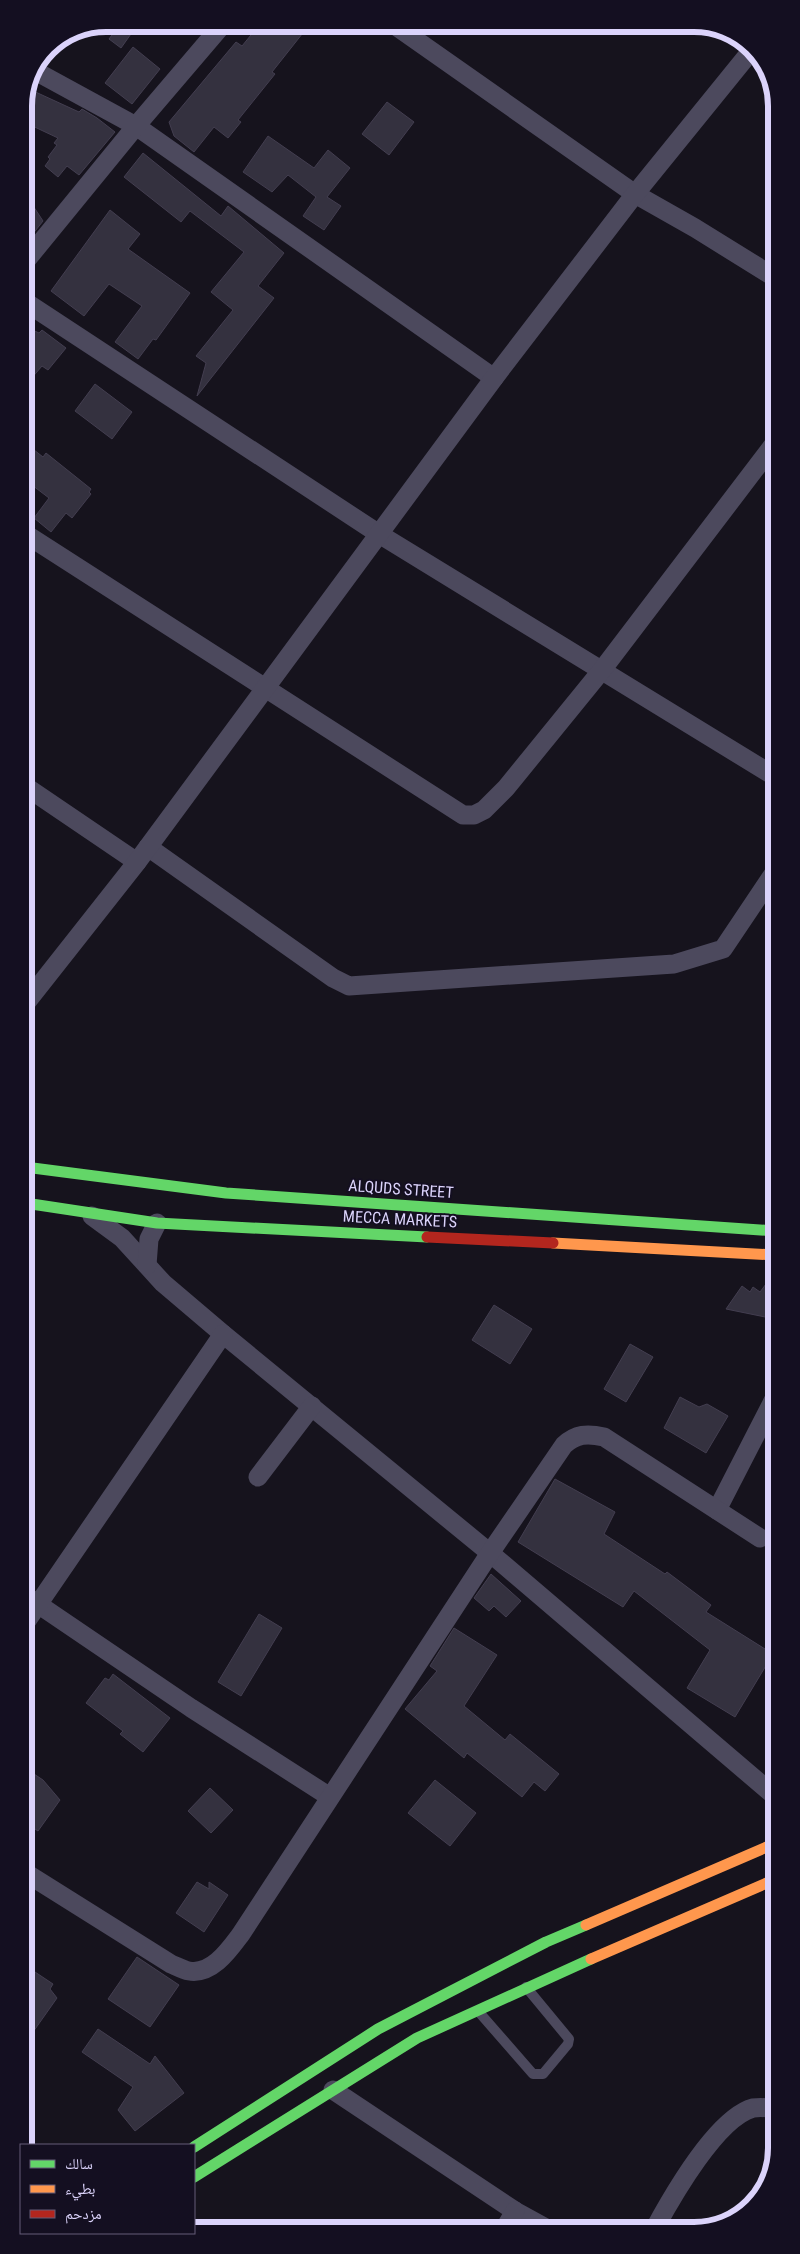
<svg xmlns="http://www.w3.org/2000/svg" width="800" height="2254" font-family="'Roboto Condensed','Noto Naskh Arabic',sans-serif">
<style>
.building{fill:#34313f;stroke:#433e50}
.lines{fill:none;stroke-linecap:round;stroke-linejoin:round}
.lane{stroke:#4c495d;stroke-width:10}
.street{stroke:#4c495d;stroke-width:19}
.fast{stroke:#63d668;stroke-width:11}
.slow{stroke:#ff974d;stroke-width:11}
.jam{stroke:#b3261e;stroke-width:11}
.labels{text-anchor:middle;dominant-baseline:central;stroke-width:4;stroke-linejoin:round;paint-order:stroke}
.street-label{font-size:16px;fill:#dbd3fb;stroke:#140f21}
.rim{fill:none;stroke:#dbd3fb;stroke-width:6}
</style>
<rect width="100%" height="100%" fill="#16131d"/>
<g class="building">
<path d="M106,24H138L121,48L109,39L112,35L99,26Z"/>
<path d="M260,24H310L272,72L275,74L238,120L241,122L228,138L214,127L194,152L174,136L169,122L236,42L242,46Z"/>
<path d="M133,47L160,69L132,104L105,83Z"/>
<path d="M29,89L79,112L82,109L97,118L115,132L79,175L67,166L58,177L45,166L50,159L48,157L57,145L54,143L58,138L24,122V101Z"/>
<path d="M387,102L414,122L389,155L362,134Z"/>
<path d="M268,136L314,168L328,150L350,168L327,197L341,206L324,230L303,216L316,197L288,175L272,192L243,172Z"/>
<path d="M143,153L221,216L228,206L284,253L258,286L274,298L197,396L206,363L196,356L233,310L211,292L244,252L190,211L181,222L124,177Z"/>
<path d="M24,192L43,221L24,245Z"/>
<path d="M110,210L140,234L128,249L190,293L156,340L153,339L138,359L115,342L142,306L109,284L84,316L51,291Z"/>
<path d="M24,326L39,333L42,330L66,348L48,370L42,366L24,387Z"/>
<path d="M95,384L132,412L112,439L75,411Z"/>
<path d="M24,442L43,457L46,453L91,489L89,492L91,494L72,518L66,513L51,532L34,518L49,498L24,479Z"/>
<path d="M766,1284L775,1291V1319L726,1309L742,1286L750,1292L753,1287L760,1292Z"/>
<path d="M494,1305L532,1329L510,1364L472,1340Z"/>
<path d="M630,1344L653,1357L626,1402L604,1389Z"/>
<path d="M680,1397L699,1407L707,1404L728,1416L706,1453L664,1428Z"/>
<path d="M555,1479L615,1512L604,1534L665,1574L667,1572L711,1605L706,1612L773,1654L735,1717L687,1688L710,1650L634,1591L623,1607L518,1542Z"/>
<path d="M491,1574L521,1601L506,1617L494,1606L489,1611L474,1598Z"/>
<path d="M259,1614L282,1628L241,1696L218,1682Z"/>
<path d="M454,1628L497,1655L464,1706L505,1740L510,1734L559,1774L545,1791L534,1782L522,1797L467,1753L464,1758L405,1709L437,1671L430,1666Z"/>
<path d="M113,1674L170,1718L143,1752L120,1734L123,1731L86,1703L105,1678L109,1680Z"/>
<path d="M34,1774L43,1780L60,1800L38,1831L26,1823V1785Z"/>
<path d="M435,1780L476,1813L450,1846L408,1813Z"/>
<path d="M210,1788L233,1810L211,1833L188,1811Z"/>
<path d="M197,1882L209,1889V1882L228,1895L204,1932L176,1913Z"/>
<path d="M137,1957L179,1985L150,2027L108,1999Z"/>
<path d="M26,1966L53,1984L50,1989L57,1998L26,2042Z"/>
<path d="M98,2029L150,2064L155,2056L184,2093L135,2131L118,2110L133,2087L82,2052Z"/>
</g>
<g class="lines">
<path class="lane" d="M478,2011L533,2074H543L568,2044L569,2039L526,1987"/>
<g class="street">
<path d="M393,24L635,194L695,228L774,277"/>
<path d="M37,72L136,126L494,378"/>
<path d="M24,263L136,126L223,24"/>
<path d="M24,301L379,534L774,776"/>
<path d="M24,533L463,815H474L484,810L506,788L602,670L774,444"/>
<path d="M25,786L137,862"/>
<path d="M148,847L333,978L349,986L674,964L723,949L774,873"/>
<path d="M25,1004L137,862L494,378L635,194L751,51"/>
<path d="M92,1216L122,1238L163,1283L223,1334L490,1553L776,1797"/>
<path d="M147,1265L149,1239L157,1223"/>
<path d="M258,1477L312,1406"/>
<path d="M717,1510L775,1397"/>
<path d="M26,1596L191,1708L330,1797"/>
<path d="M26,1622L223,1334"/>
<path d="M26,1873L171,1964C176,1966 183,1970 189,1971C212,1975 229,1950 241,1934L490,1553L564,1445C576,1434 587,1433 604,1437L760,1538"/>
<path d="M333,2090L515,2211L546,2228"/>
<path d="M505,2228L515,2211"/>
<path d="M655,2228C673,2195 717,2118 753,2108C760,2107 769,2108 776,2108"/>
</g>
<g class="fast">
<path d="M25,1167L226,1193L775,1231"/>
<path d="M25,1203L157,1223L427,1237"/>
<path d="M194,2147L378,2029L546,1942L586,1925"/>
<path d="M194,2177L417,2038L591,1959"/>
</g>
<g class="slow">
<path d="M553,1243L775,1255"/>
<path d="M586,1925L776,1843"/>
<path d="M591,1959L776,1879"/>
</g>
<path class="jam" d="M427,1237L553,1243"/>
</g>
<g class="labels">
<g class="street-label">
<text transform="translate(401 1189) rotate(4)">ALQUDS STREET</text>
<text transform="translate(400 1219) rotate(3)">MECCA MARKETS</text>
</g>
</g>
<path d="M0 0H800V2254H0ZM106 32H694A74 74 0 0 1 768 106V2148A74 74 0 0 1 694 2222H106A74 74 0 0 1 32 2148V106A74 74 0 0 1 106 32Z" fill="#140f21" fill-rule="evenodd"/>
<path class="rim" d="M106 32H694A74 74 0 0 1 768 106V2148A74 74 0 0 1 694 2222H106A74 74 0 0 1 32 2148V106A74 74 0 0 1 106 32Z"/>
<rect x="20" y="2144" width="175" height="90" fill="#140f21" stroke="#645d78"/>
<rect x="30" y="2160" width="25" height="8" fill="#63d668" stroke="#645d78"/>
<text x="65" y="2169" font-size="15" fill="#dbd3fb">سالك</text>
<rect x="30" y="2185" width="25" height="8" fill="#ff974d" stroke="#645d78"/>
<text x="65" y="2194" font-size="15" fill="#dbd3fb">بطيء</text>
<rect x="30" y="2210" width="25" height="8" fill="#b3261e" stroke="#645d78"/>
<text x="65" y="2219" font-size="15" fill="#dbd3fb">مزدحم</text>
</svg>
